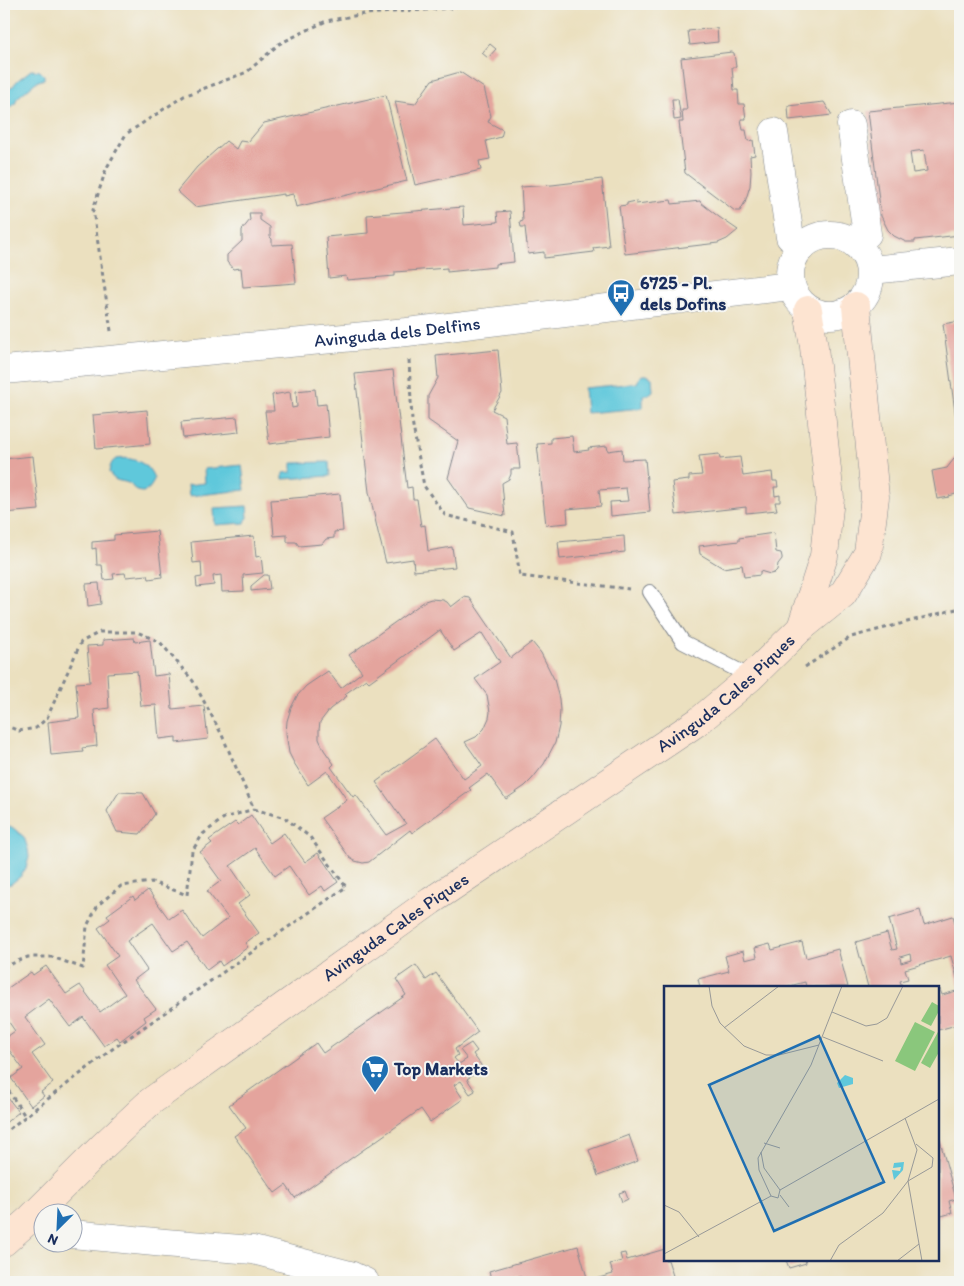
<svg xmlns="http://www.w3.org/2000/svg" width="964" height="1286" font-family="Itim,sans-serif">
<style>
.water{fill:#5fc8db;stroke:#3d7c9c}
.building{fill:#e4a49d;fill-rule:evenodd}
.lines{fill:none;stroke-linecap:round;stroke-linejoin:round}
.lane-casing{stroke:#83888e;stroke-width:16}
.street-casing{stroke:#83888e;stroke-width:29}
.secondary-casing{stroke:#83888e;stroke-width:29}
.path{stroke:#83888e;stroke-width:3;stroke-dasharray:4 4;stroke-linecap:butt}
.lane{stroke:#fff;stroke-width:14}
.street{stroke:#fff;stroke-width:28}
.secondary{stroke:#fde4d1;stroke-width:28}
.labels{text-anchor:middle;dominant-baseline:central;stroke-width:4;stroke-linejoin:round;paint-order:stroke}
.poi-label{font-size:18px;font-weight:bold;fill:#1b2f5e;stroke:#f6f6f2;text-anchor:start}
.street-label{font-size:18px;fill:#1b2f5e;stroke:#f6f6f2}
.inset-road{fill:none;stroke:#989998;stroke-width:1}
.view{fill:#1f6fb2;fill-opacity:0.15;stroke:#1f6fb2;stroke-width:2.5}
.inset-edge{fill:none;stroke:#1b2f5e;stroke-width:2.5}
</style>
<rect width="100%" height="100%" fill="#f6f6f2"/>
<filter id="ink" filterUnits="userSpaceOnUse"><feTurbulence type="fractalNoise" baseFrequency=".02" numOctaves="2"/><feDisplacementMap in="SourceGraphic" scale="10" xChannelSelector="R" yChannelSelector="G"/><feConvolveMatrix kernelMatrix="1 2 1 2 8 2 1 2 1" color-interpolation-filters="sRGB"/></filter>
<filter id="wash" filterUnits="userSpaceOnUse"><feTurbulence type="fractalNoise" baseFrequency=".0096" numOctaves="4" result="noise"/><feDisplacementMap in="SourceGraphic" scale="20" xChannelSelector="R" yChannelSelector="G"/><feGaussianBlur stdDeviation="1.12" result="paint"/><feColorMatrix in="noise" values="0 0 0 0 0 0 0 0 0 0 0 0 0 0 0 0 0 1.4 0 .05"/><feComposite in="paint" operator="in"/></filter>
<g filter="url(#wash)">
<rect width="100%" height="100%" fill="#ebe0bf"/>
<g class="water">
<path d="M31,70L40,71L44,75V79L36,82L17,98L15,104L11,107L4,106V94L13,86L18,80Z"/>
<path d="M643,375H647L652,378L653,391L648,395H643V408L586,413L584,388L637,383L640,376Z"/>
<path d="M116,459C131,456 150,463 154,479C152,487 145,496 136,490C134,489 132,486 130,484C121,479 115,484 109,472C110,467 111,462 116,459Z"/>
<path d="M329,462L330,476L283,479V473L292,472V463Z"/>
<path d="M242,465L245,490L189,496L188,485L205,483L204,469Z"/>
<path d="M247,506L248,518L246,520L245,523L215,525L214,508Z"/>
<path d="M4,826L12,827L24,837L28,849L29,857L26,868L21,876L11,884L4,885Z"/>
</g>
<g id="blocks">
<g class="building">
<path d="M717,28L718,42L690,45L688,31Z"/>
<path d="M490,44L496,49L488,58L482,53Z"/>
<path d="M732,52L734,53L736,67H732L734,90H738L739,104H744L746,119H741L743,130H746L748,141L753,140L755,155L750,156L751,172L750,186L745,202L740,211H735L685,173L679,122H683L682,110H687L681,58Z"/>
<path d="M460,72L484,88L491,116L488,122L503,130L501,137L486,141L490,159L479,161L481,170L415,185L395,101L415,104L432,80Z"/>
<path d="M386,95L407,181L296,207L293,194L284,196V194L195,207L177,191L197,167L226,141L236,149L240,141L248,142L264,123Z"/>
<path d="M672,99H678L681,119L674,120Z"/>
<path d="M824,102L832,115L789,120L788,106Z"/>
<path d="M960,102V235L915,240V242H906L894,236L888,230L881,216L868,111ZM924,150L927,171L913,173L910,152Z"/>
<path d="M602,179L609,246L593,248L594,252L544,258V252L528,254L525,227H521L520,222L523,221L521,187L552,185Z"/>
<path d="M671,200L672,204L700,201L701,203L719,217L738,230L727,239L718,243L625,254L619,206L627,205V203L636,201V204Z"/>
<path d="M463,207L464,225L498,222L497,212L510,211L514,262L495,264V267L447,272V268L395,272V276L347,280L346,276L329,278L326,237L368,233L367,215Z"/>
<path d="M249,213H260V220L270,227V237L272,239V245L292,244L296,283L243,287L241,268L233,269L227,262V255L242,241V230L250,220Z"/>
<path d="M960,321V441H959L943,324Z"/>
<path d="M498,350L502,393L492,410L504,416L507,444L517,443L520,469H511V474L509,479L502,483L505,516L469,508L448,478L458,441L428,420V396L438,378L436,356Z"/>
<path d="M393,370L407,488L412,487L413,499H417L421,526L425,525L428,551L452,547L455,567L414,571L413,559L386,563L378,532L369,492L355,374Z"/>
<path d="M315,389L317,405L326,404L329,437L269,444L265,411H274L272,395L290,392L292,408L297,407L296,391Z"/>
<path d="M147,410L150,444L96,449L93,415Z"/>
<path d="M237,417L239,432L183,438L181,422Z"/>
<path d="M572,436L574,452L589,450L588,448L607,446L608,451L622,449L623,460L645,459L650,512L611,516L610,502L628,501L626,488L599,490L601,506L567,509L568,523L546,525L537,444L551,443V438Z"/>
<path d="M960,451V485H958L959,493L949,496V497L937,499L932,471L947,468Z"/>
<path d="M719,454L720,459L740,457L743,476L772,472L773,481H777L778,487H774L775,496L780,495V502H775L777,510L746,513V507L676,515L672,482L689,480V476L702,475L699,456Z"/>
<path d="M33,456L39,510L4,513V459Z"/>
<path d="M340,494L343,531L334,532V538L326,539L322,544L299,546L296,542H287V535L274,536L271,500Z"/>
<path d="M157,531L162,577L149,579L148,575L126,577L125,573L113,574L114,579L104,580L102,565H97L96,548L92,549V542L114,540V535Z"/>
<path d="M774,533L776,552L781,553L782,557V559L778,564L777,570L774,573L770,574L760,571V575L744,577L742,565L723,568L700,554L699,546L739,541V538Z"/>
<path d="M254,536L256,557L261,556L263,573L243,575L244,591L222,592L221,575L213,576L214,585L197,587L196,578L202,577L201,562L193,563L191,542Z"/>
<path d="M624,536L625,552L560,559L558,542Z"/>
<path d="M264,575H268L270,589L251,591V586Z"/>
<path d="M99,583L101,604L88,606L86,584Z"/>
<path d="M464,597L470,598L511,658L532,642L541,653L554,679L559,699L560,710L559,726L555,743L544,764L532,779L525,786L506,799L488,774L469,788L471,790L412,833L410,830L369,862L363,863L355,861L350,858L321,818L347,800L327,771L308,785L294,763L289,753L286,733L287,721L291,708L297,696L306,686L328,671L341,688L362,672L349,655L425,601L431,599L443,600L447,602L451,607ZM440,630L454,651L482,633L500,662L475,679L487,695L490,712L489,718L484,729L476,737L465,742L482,766L464,779L435,739L376,782L406,824L386,835L356,795L353,797L331,767L334,764L324,750L319,739V730L320,722L330,709L347,696L345,694L366,679L369,682Z"/>
<path d="M134,638L135,642L150,640L154,676L169,674L172,709L204,706L208,739L176,743V737L159,739L156,705L141,706L137,671L107,673L109,708L94,710L97,746L82,748L83,752L51,755L48,722L79,718L76,683L90,682L87,646L103,645V640Z"/>
<path d="M4,743H5L7,759H4Z"/>
<path d="M119,792L143,793L155,814L140,834L117,832L107,811Z"/>
<path d="M251,815L270,843L284,833L305,862L318,853L338,882L325,891L322,886L309,895L289,866L275,876L255,848L230,866L250,895L238,904L259,933L245,943L248,947L222,966L219,961L207,970L187,942L173,951L153,923L127,941L147,970L134,980L156,1009L144,1017L146,1021L120,1041L117,1037L104,1046L83,1017L70,1027L49,999L25,1017L45,1045L32,1054L53,1083L41,1092L44,1096L31,1106L11,1078L23,1069L4,1043V1039L15,1031L4,1015V996L7,994L5,990L31,972L33,975L46,966L66,994L80,985L100,1012L125,994L105,965L118,956L98,928L110,919L107,915L133,896L135,900L148,890L169,919L182,910L202,938L228,918L207,891L221,881L200,852L212,843L209,840L235,822L238,825Z"/>
<path d="M920,910L924,925L953,916L957,930L960,929V989L951,956L905,969L908,979L900,981L902,987H868L856,942L887,933L892,950L897,949L889,919ZM910,954L911,960L901,963L900,957Z"/>
<path d="M802,942L806,958L838,949L848,987H806L805,982L785,987H700L698,979L729,971L725,956L743,951L745,960L757,957L755,948L770,944L772,950Z"/>
<path d="M416,965L426,980L436,973L478,1032L455,1049L458,1055L454,1058L459,1064L467,1059L460,1050L471,1043L477,1051L473,1054L483,1068L467,1079L475,1091L470,1094L461,1081L454,1085L463,1099L430,1122L421,1109L295,1198L286,1185L275,1193L234,1136L246,1128L229,1105L316,1043L323,1053L406,995L396,979Z"/>
<path d="M940,989L942,995L960,990V1024L938,1030V990Z"/>
<path d="M4,1093L19,1112L4,1124Z"/>
<path d="M938,1134L956,1199L949,1201L952,1213L938,1217Z"/>
<path d="M629,1135L638,1161L598,1176L589,1150Z"/>
<path d="M625,1191L628,1199L622,1202L619,1193Z"/>
<path d="M578,1246L588,1281L613,1274L610,1264L622,1261L620,1254L625,1253L627,1260L665,1249V1260H668L675,1282H517L516,1279L520,1277V1276L498,1282H492L489,1271Z"/>
<path d="M786,1260H805L806,1263L789,1268Z"/>
</g>
</g>
</g>
<g filter="url(#ink)">
<use href="#blocks" fill-opacity="0" stroke="#83888e" stroke-width="1"/>
<g class="lines">
<g class="lane-casing">
<path id="lane" d="M650,592L683,642L751,677"/>
</g>
<g class="street-casing">
<g id="street">
<path d="M851,125L867,234L855,243"/>
<path d="M774,132L790,237L802,246"/>
<circle cx="830" cy="275" r="40"/>
<path d="M871,270L960,261"/>
<path id="s1" d="M4,370L407,332L790,286"/>
<path d="M72,1234L165,1243L253,1250L350,1275L365,1282"/>
</g>
</g>
<g class="secondary-casing">
<g id="secondary">
<path d="M801,628L824,556L830,498L814,347L808,310"/>
<path id="s2" d="M4,1242L31,1218L103,1146L150,1102L431,901L699,721L751,677L801,628L843,594L868,553L875,497L856,306"/>
</g>
</g>
<g class="path">
<path d="M111,331L93,210L106,169L126,134L184,96L247,72L279,44L326,21L364,14L452,8L464,4"/>
<path d="M409,360L412,421L424,486L445,515L513,532L520,576L629,589"/>
<path d="M805,667L851,637L960,608"/>
<path d="M4,725L19,731L36,728L47,718L81,642L100,632H137L160,642L193,681L222,735L254,809L285,818L310,837L346,887L111,1050L4,1133"/>
<path d="M4,968L6,966L28,957H52L83,968L87,926L98,905L121,886L152,882L187,895L192,851L203,834L224,818L254,809"/>
<path d="M4,1084L25,1116"/>
</g>
<use href="#lane" class="lane"/>
<use href="#street" class="street"/>
<use href="#secondary" class="secondary"/>
</g>
</g>
<defs>
<g id="bus-pin" transform="scale(1.4375)"><path d="M0 17L-7.5 6A9.5 9.5 0 1 1 7.5 6Z" fill="#1f6fb2" stroke="#f6f6f2"/><path d="M-5-6H5V4H4V6H2V4H-2V6H-4V4H-5ZM-3.5-4V0h7V-4ZM-3.5 1.2v1.5H-2V1.2ZM2 1.2v1.5H3.5V1.2Z" fill="#fff"/></g>
<g id="supermarket-pin" transform="scale(1.4375)"><path d="M0 17L-7.5 6A9.5 9.5 0 1 1 7.5 6Z" fill="#1f6fb2" stroke="#f6f6f2"/><path d="M-6-5.5h2.5l.6 2H6L4.5 2H-2.5L-4.4-4H-6ZM-1.5 3.2a1.3 1.3 0 1 0 .1 0ZM3 3.2a1.3 1.3 0 1 0 .1 0Z" fill="#fff"/></g>
</defs>
<g fill-rule="evenodd">
<use href="#bus-pin" x="621" y="293"/>
<use href="#supermarket-pin" x="375" y="1069"/>
</g>
<g class="labels">
<g class="poi-label">
<text x="640" y="283">6725 - Pl.<tspan x="640" dy="21">dels Dofins</tspan></text>
<text x="394" y="1069">Top Markets</text>
</g>
<g class="street-label">
<text stroke="none"><textPath href="#s1" startOffset="395">Avinguda dels Delfins</textPath></text>
<text stroke="none"><textPath href="#s2" startOffset="909">Avinguda Cales Piques</textPath></text>
<text stroke="none"><textPath href="#s2" startOffset="504">Avinguda Cales Piques</textPath></text>
</g>
</g>
<g transform="translate(664 986)">
<rect width="275" height="275" fill="#ebe0bf"/>
<path d="M268,16L275,20V25L267,40L257,35ZM251,36L271,46L251,85L231,75ZM275,44V66L266,82L257,77Z" fill="#8ac77c"/>
<path d="M181,89L189,92V98L175,102L173,97ZM240,176L239,184L230,194L228,184L236,185L237,181L229,182L230,177Z" fill="#5fc8db"/>
<path class="inset-road" d="M45,0L48,20L56,37L80,60L102,69H115L155,59M168,26L202,40L213,38L223,32L239,0M60,42L115,0M159,51L219,75M100,157L116,162M97,166L100,182L116,204M244,195L258,275M244,195L268,181L269,172L252,158M116,204L275,113M116,209L125,221M107,210L95,184L94,172L147,79L178,0M107,210L114,212L116,204M0,219L15,226L35,251M0,268L107,210M166,275L175,259L219,227L244,195L253,164L241,132M233,275L255,258"/>
<path class="view" d="M155,50L220,196L110,245L45,99Z"/>
<rect width="275" height="275" class="inset-edge"/>
</g>
<rect width="964" height="1286" fill="none" stroke="#f6f6f2" stroke-width="20"/>
<g transform="translate(58 1228) rotate(204)"><circle r="24" fill="#f6f6f2" stroke="#9ea6b7"/>
<path d="M0-4L9 19L0 12L-9 19Z" fill="#1f6fb2"/>
<text y="-8" font-size="14" font-weight="bold" text-anchor="middle" fill="#1b2f5e">N</text>
</g>
</svg>
